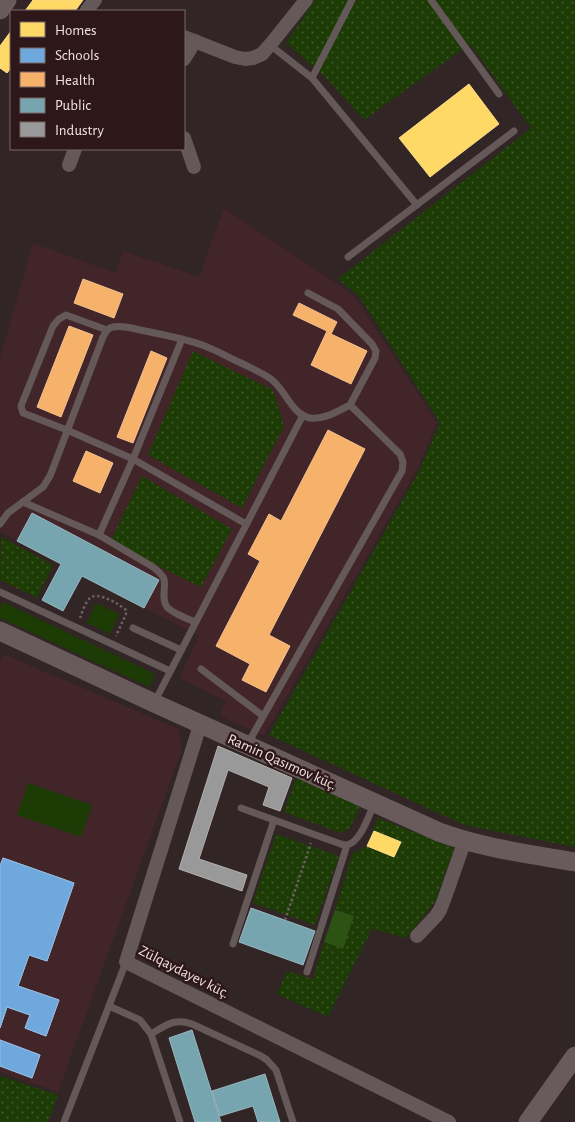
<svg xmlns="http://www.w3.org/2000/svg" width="575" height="1122" font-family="'Alegreya Sans',sans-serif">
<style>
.built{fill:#412528}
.green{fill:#1c3b05}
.park{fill:url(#park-dots)}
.water{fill:#2d5314}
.homes{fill:#ffd966;stroke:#fbdb8b}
.schools{fill:#6fa8dc;stroke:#96b9de}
.health{fill:#f6b26b;stroke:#f4c08f}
.public{fill:#76a5af;stroke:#9bb7be}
.industry{fill:#999;stroke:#b3afaf}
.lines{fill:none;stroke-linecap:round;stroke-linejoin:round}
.path{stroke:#6b6061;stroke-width:2.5;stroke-dasharray:2.5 2.5;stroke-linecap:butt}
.lane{stroke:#655859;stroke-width:7}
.street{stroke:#655859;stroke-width:14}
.secondary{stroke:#695b5c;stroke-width:19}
.labels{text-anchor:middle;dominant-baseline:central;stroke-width:5;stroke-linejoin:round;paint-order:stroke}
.street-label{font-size:15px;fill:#f1e1e2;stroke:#2d1719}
</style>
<defs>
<pattern id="park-dots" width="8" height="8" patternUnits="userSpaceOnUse" patternTransform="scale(1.25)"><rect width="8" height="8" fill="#1c3b05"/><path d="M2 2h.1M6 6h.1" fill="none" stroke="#3d5729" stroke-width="1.8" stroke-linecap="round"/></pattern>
</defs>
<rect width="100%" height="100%" fill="#322526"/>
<g class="built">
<path d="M224,208L335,282L356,298L437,423L417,470L264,736L220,716L225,701L179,678L199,636L82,576L63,611L42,600L61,564L0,532V358L33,243L116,273L123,251L199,277Z"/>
<path d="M3,654L179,729L182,749L58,1092L0,1072V661Z"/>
</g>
<g class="green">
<path d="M3,602L155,674L149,687L0,618V609Z"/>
<path d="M96,603L119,614L110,634L87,623Z"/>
<path d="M28,783L92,805L81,837L17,815Z"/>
</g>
<g class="park">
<path d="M315,0H573L575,2V847L464,825L269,735L419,471L440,423L359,296L338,279L531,128L470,44L364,120L324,76L286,43Z"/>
<path d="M193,351L273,390L284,426L242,508L148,455Z"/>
<path d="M142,476L232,529L201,587L110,542Z"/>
<path d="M1,537L53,565L37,598L0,580Z"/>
<path d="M296,778L360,807L350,828L340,833L284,812Z"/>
<path d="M378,818L454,848L435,902L406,938L372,929L328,1017L277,994L287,971L313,979L324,942L343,948L354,916L335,910L352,854L367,846Z"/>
<path d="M276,834L339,856L315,925L253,903Z"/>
<path d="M0,1076L58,1095L48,1122H0Z"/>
</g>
<path class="water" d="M335,910L354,916L343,949L324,942Z"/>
<g class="homes">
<path d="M33,0H83L75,11H25Z"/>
<path d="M11,31V68L7,73L0,68V46Z"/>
<path d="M469,84L499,124L430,177L399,138Z"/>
<path d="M374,831L401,842L394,857L367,846Z"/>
</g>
<g class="schools">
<path d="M3,858L74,883L47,961L29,955L18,986L59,1000L46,1036L25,1028L30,1015L7,1007L0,1028V942L5,928L0,926V866Z"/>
<path d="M3,858L74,883L47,961L29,955L18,986L59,1000L46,1036L25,1028L30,1015L7,1007L0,1028V866Z"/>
<path d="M0,1040L40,1055L32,1078L0,1066Z"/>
<path d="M0,1040L40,1055L32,1078L0,1066Z"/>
</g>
<g class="health">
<path d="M83,279L123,294L114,318L74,303Z"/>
<path d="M299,303L337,322L331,334L367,351L351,384L311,365L327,331L293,315Z"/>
<path d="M69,326L93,335L61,417L37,407Z"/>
<path d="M151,351L167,358L133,443L117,437Z"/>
<path d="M328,430L365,449L269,635L290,646L266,692L242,680L250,664L216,646L260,561L248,554L269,514L281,521Z"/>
<path d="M86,451L113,463L100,493L73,481Z"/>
</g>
<g class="public">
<path d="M32,513L159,580L144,608L82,576L63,611L42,600L61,564L17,541Z"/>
<path d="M251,908L315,931L303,965L239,942Z"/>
<path d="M192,1030L221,1122H195L169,1038Z"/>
<path d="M265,1074L280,1122H258L253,1106L220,1116L212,1091Z"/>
</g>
<path class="industry" d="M218,746L292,778L280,811L263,805L269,787L228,770L199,859L247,875L242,891L179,869Z"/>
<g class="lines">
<g class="path">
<path d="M80,618C82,612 85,604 89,599C96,590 119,604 126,610V614L116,636"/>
<path d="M285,920L311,843"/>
</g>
<g class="lane">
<path d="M431,0L499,94"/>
<path d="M270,45L312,78L417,205"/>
<path d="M312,78L352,0"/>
<path d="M348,257L514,131"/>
<path d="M308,293L338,309L372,344L376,351L375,358L350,405"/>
<path d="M107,330L66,315L59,319L53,326L21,406L23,413L67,430L133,459L246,524"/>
<path d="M23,502L99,535L153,567C157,570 162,574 164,579C166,588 161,599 167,607C172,613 188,619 195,622"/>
<path d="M0,524L8,513L43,487L50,476L103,337C106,332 107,328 113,327C121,325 132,328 140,330C161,334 182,338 202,345C216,350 228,357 241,363C251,368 261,372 271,379C286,390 291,414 310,418C324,420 338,411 350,405L400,454L403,462L402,471L247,745"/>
<path d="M99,535L133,459L182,339"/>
<path d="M0,592L170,671"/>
<path d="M133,628L181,650"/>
<path d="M201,669L263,716"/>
<path d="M154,703L303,415"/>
<path d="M241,808L338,843C341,844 343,845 346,845C360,844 369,815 374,804"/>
<path d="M233,944L274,820"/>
<path d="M307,972L347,845"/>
<path d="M109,1006L140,1020L151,1034L180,1122"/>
<path d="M151,1034C167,1025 173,1018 192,1024L261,1056L267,1060L276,1070L293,1122"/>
<path d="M64,1122L126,962"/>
</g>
<g class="street">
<path d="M87,10L95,0"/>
<path d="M184,37L235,57L245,59L253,58L262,54L270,45L306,0"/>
<path d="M184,59L195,41"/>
<path d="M184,138L194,167"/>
<path d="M69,165L75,149"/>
<path d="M200,725L126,962L449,1122"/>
<path d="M417,936L436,916L440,910L444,900L465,840"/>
</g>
<g class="secondary">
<path d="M0,10L7,0"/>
<path d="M0,631L154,703L439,832C482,848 529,854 575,862"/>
<path d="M528,1122L575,1056"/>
</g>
</g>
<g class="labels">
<g class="street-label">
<text transform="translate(282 762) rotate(24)">Ramin Qasımov küç.</text>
<text transform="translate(184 972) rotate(27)">Zülqaydayev küç.</text>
</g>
</g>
<rect x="10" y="10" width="175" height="140" fill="#2d1719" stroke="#7b6869"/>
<rect x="20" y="22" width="25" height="15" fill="#ffd966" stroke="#7b6869"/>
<text x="55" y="35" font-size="15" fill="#f1e1e2">Homes</text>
<rect x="20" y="48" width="25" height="15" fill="#6fa8dc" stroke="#7b6869"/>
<text x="55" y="60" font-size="15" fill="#f1e1e2">Schools</text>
<rect x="20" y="72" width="25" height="15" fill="#f6b26b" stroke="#7b6869"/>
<text x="55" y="85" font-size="15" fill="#f1e1e2">Health</text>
<rect x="20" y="98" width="25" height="15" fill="#76a5af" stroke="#7b6869"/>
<text x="55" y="110" font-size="15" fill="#f1e1e2">Public</text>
<rect x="20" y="122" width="25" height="15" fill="#999999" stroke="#7b6869"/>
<text x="55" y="135" font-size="15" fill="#f1e1e2">Industry</text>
</svg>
